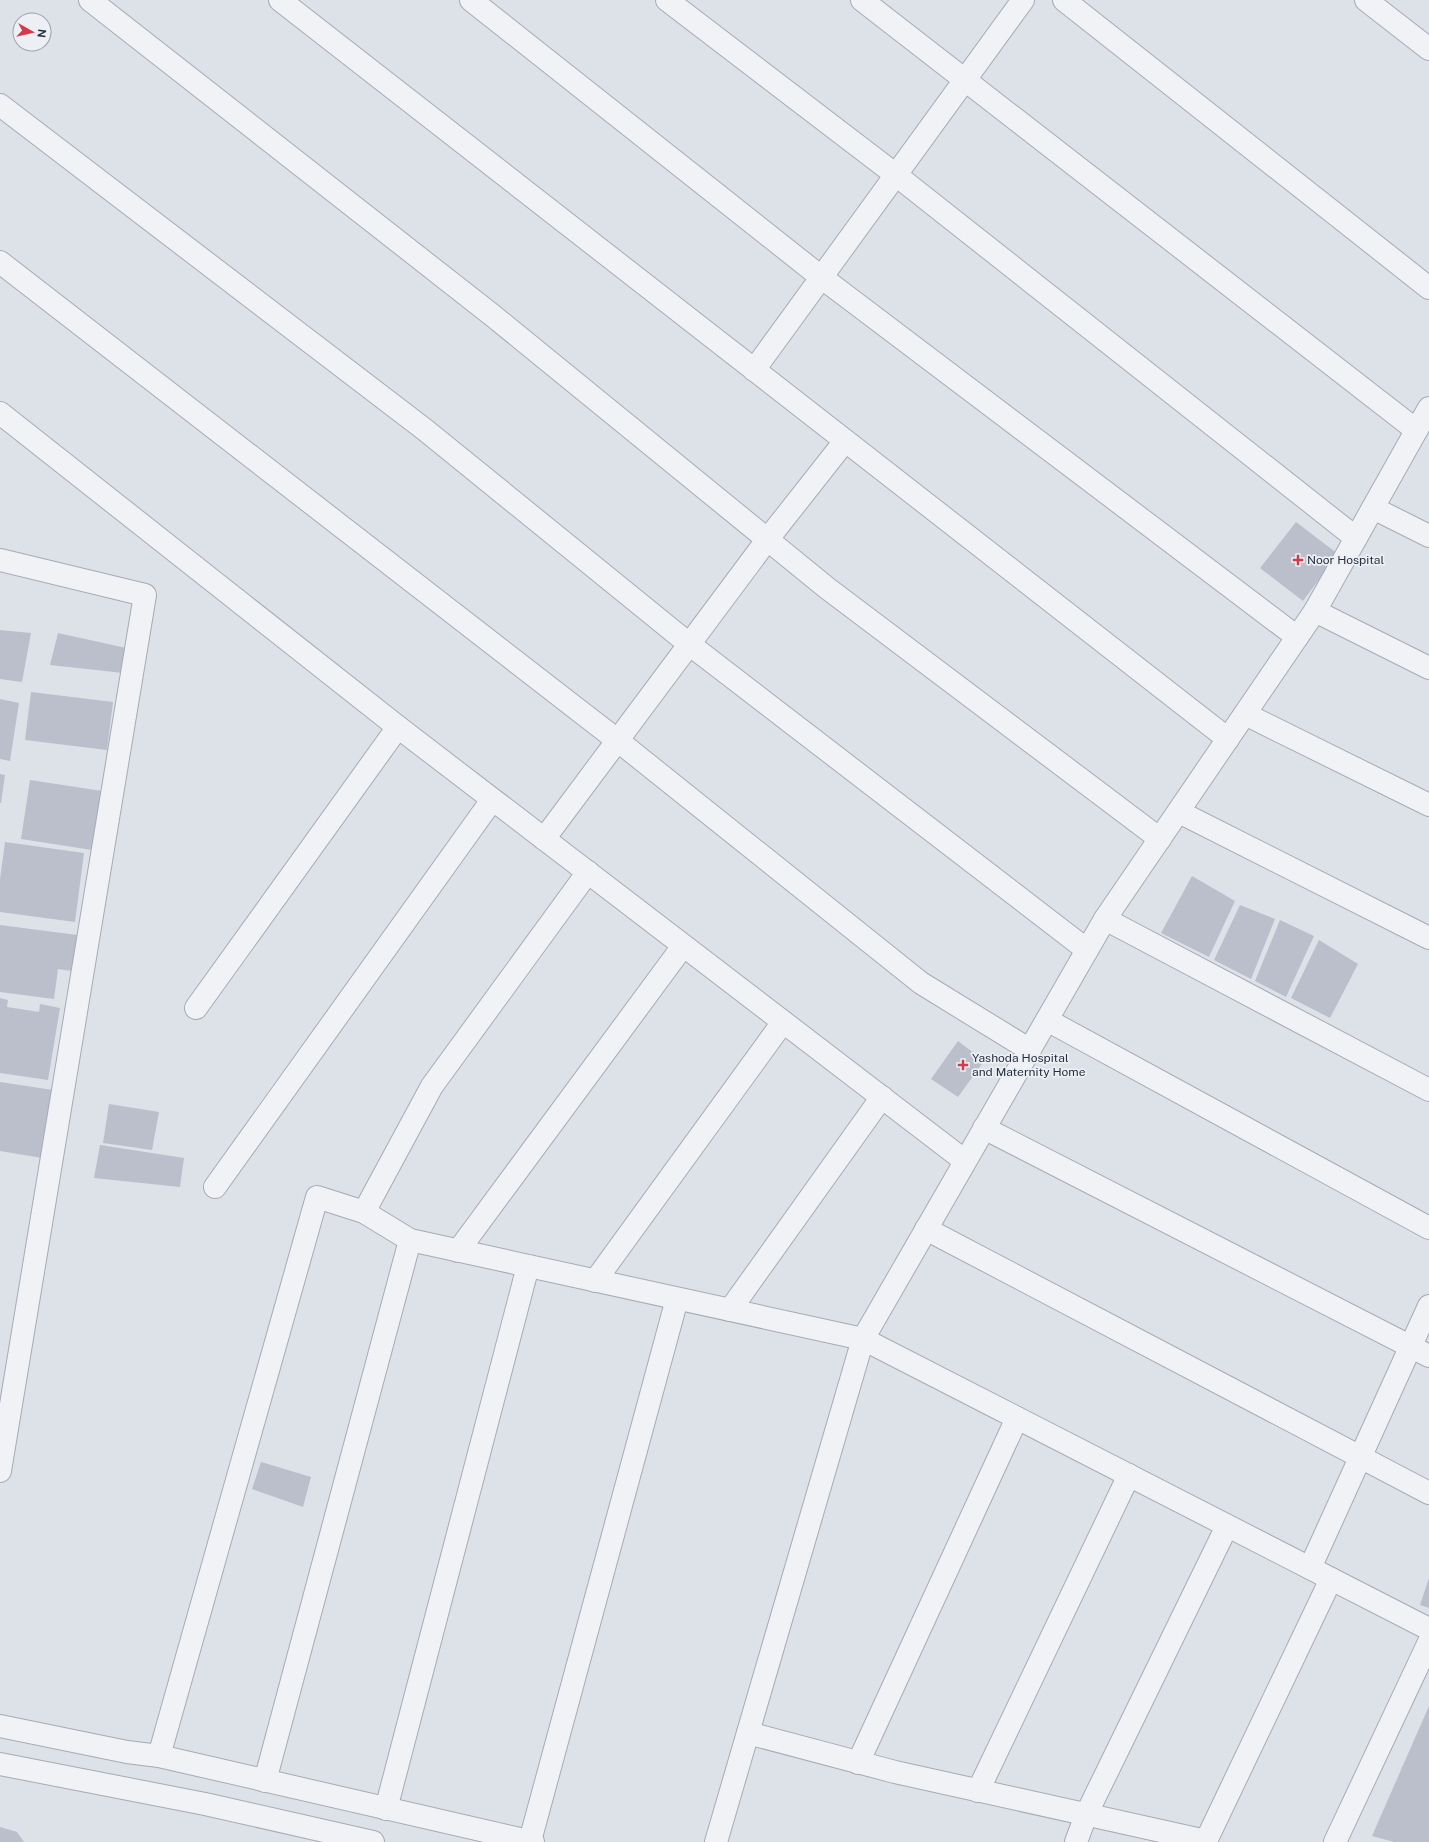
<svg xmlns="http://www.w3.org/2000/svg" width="1429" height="1842" font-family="'Public Sans',sans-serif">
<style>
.building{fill:#babfcb}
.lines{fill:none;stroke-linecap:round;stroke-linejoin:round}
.minor-casing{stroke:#a6abb5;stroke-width:24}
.tertiary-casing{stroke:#a6abb5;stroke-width:24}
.minor{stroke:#f0f2f6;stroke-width:22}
.tertiary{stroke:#f0f2f6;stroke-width:22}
.poi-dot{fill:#d43a49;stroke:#ecf0f5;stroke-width:1.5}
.labels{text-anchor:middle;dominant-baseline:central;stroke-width:3.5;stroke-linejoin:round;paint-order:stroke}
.poi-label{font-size:12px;fill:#262e3f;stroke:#ecf0f5;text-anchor:start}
</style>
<rect width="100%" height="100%" fill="#dde1e8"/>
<g class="building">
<path d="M1296,522L1338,554L1303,601L1260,568Z"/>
<path d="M0,630L31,633L22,682L0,679Z"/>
<path d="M58,633L126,648L123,673L50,665Z"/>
<path d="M31,692L113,702L107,750L25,740Z"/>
<path d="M0,699L19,703L10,761L0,759Z"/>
<path d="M0,774L5,775L1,803H0Z"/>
<path d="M30,780L102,791L92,850L21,839Z"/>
<path d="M5,842L84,853L75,922L0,912V879Z"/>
<path d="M1192,876L1235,901L1209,957L1161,933Z"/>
<path d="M1240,905L1275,919L1251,979L1214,960Z"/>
<path d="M1280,920L1314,936L1286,997L1255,981Z"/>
<path d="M0,925L77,935L72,971L58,969L54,999L0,992Z"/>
<path d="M1319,940L1358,964L1330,1018L1291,998Z"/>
<path d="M0,998L8,1000L7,1007L39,1012L40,1004L60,1008L48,1080L0,1073Z"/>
<path d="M958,1041L984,1061L958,1097L931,1079Z"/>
<path d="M0,1082L53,1090L42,1158L0,1151Z"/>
<path d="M109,1104L159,1112L152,1150L103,1143Z"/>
<path d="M100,1145L184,1158L180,1187L94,1178Z"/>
<path d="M261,1462L311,1477L303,1507L252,1489Z"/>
<path d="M1429,1578V1608L1420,1605Z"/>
<path d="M1429,1706V1842H1394L1372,1836Z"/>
<path d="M0,1827L17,1832L24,1842H0Z"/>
</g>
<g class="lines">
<g class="minor-casing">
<g id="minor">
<path d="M90,0L492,315L827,588L1160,839"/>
<path d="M280,0L1228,739"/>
<path d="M471,0L821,277L1297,637"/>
<path d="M667,0L896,175L1356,538"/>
<path d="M862,0L1416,430"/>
<path d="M1064,0L1429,288"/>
<path d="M1366,0L1429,49"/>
<path d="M0,105L424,429L689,644L1087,950"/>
<path d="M0,262L617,740L921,983L1030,1050"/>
<path d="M754,370L1023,0"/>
<path d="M0,413L398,727L965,1161"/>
<path d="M1373,508L1429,536"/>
<path d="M0,560L145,595L0,1471"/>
<path d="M1315,611L1429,668"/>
<path d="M1245,714L1429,805"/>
<path d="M1179,812L1429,938"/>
<path d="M544,839L767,540L845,441"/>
<path d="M1105,919L1429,1090"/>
<path d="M196,1008L398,727"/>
<path d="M1047,1020L1429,1228"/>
<path d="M984,1128L1429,1356"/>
<path d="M215,1187L492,800"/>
<path d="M364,1212L432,1086L588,872"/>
<path d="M926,1229L1429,1493"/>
<path d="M458,1251L683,946"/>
<path d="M595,1281L783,1022"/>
<path d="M730,1310L882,1097"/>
<path d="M1310,1568L1429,1306"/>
<path d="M748,1733L895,1772L1206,1841L1331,1579"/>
<path d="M159,1756L317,1197L364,1212L410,1240L863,1339L1429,1629"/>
<path d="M858,1763L1017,1418"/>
<path d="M265,1781L410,1240"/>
<path d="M978,1791L1129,1475"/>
<path d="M386,1809L528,1266"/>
<path d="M530,1841L677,1299"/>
<path d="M1076,1842L1086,1815L1227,1526"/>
<path d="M1335,1842L1429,1642"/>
</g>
</g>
<g class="tertiary-casing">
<g id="tertiary">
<path d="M0,1726L127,1752L159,1756L533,1842"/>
<path d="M0,1764L205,1804L373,1842"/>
<path d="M716,1842L863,1339L1105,919L1315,611L1429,408"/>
</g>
</g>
<use href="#minor" class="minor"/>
<use href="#tertiary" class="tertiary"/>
</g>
<g class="poi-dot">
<path d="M1296 554h4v4h4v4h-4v4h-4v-4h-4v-4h4z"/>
<path d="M961 1059h4v4h4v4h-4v4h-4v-4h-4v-4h4z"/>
</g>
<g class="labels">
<g class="poi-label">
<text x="1307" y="560">Noor Hospital</text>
<text x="972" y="1058">Yashoda Hospital<tspan x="972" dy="14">and Maternity Home</tspan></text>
</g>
</g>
<g transform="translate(32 32) rotate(98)"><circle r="19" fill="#ecf0f5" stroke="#9da2ac"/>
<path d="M0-3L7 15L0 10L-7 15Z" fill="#d43a49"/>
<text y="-6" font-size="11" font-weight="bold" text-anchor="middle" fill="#262e3f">N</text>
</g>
</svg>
